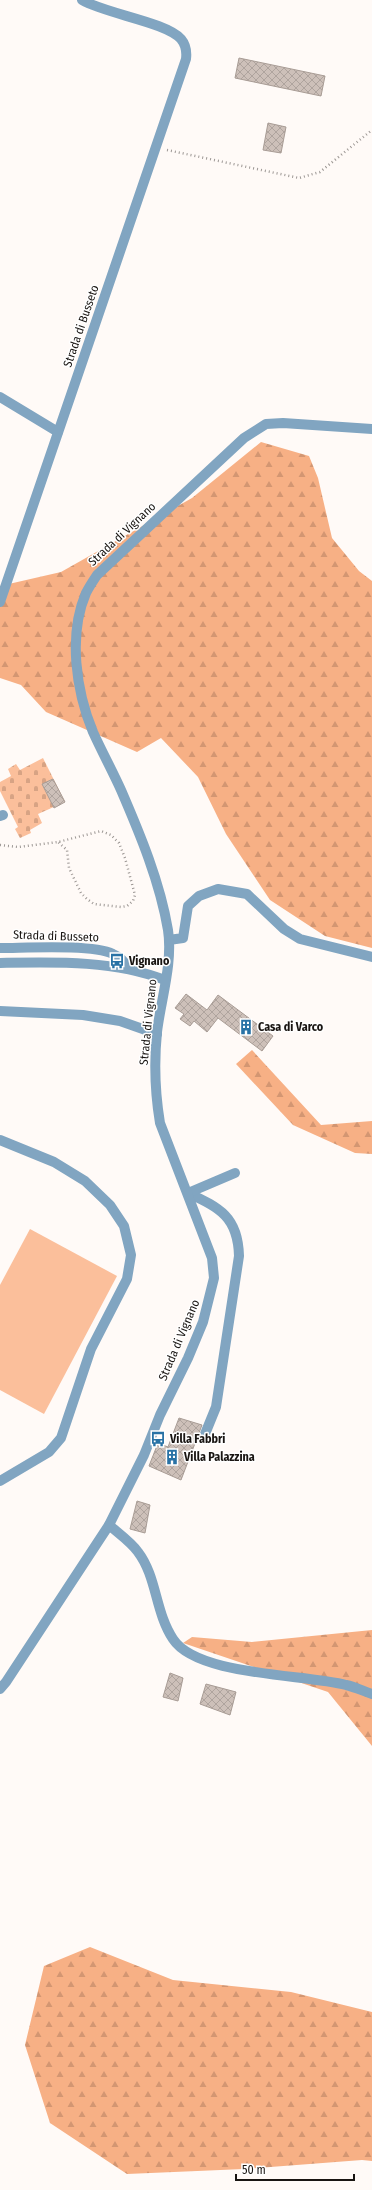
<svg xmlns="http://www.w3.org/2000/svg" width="372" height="2190" font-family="'Fira Sans Condensed',sans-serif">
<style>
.forest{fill:url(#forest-firs)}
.cemetery{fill:url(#cemetery-stones)}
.pitch{fill:#fbbf9b}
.building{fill:url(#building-cross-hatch);stroke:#a89c95}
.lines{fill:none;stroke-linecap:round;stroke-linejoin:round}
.path{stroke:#9c9794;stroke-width:2.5;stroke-dasharray:1 3;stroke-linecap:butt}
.minor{stroke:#81a5c1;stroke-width:10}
.labels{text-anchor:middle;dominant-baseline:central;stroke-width:3;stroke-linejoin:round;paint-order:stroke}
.street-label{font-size:12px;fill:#191512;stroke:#fff}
.poi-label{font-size:12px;font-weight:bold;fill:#191512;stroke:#fff;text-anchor:start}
</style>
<defs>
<pattern id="forest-firs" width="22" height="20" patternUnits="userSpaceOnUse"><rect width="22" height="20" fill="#f7b085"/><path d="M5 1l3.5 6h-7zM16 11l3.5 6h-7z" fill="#d39672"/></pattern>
<pattern id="cemetery-stones" width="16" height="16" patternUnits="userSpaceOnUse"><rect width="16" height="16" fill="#fbbf9b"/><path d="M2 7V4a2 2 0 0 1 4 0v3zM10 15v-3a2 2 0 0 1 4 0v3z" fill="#d7a384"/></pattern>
<pattern id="building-cross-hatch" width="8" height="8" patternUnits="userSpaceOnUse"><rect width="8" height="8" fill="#cdc0b9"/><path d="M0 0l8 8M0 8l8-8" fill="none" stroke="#afa49e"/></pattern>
</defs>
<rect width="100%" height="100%" fill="#fffaf7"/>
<g class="forest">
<path d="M261,442L309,456L318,478L332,538L359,571L372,581V948L325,936L270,900L226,834L198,777L161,738L137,752L46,712L21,685L0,678V586L61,572L192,498Z"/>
<path d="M252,1050L321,1125L372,1121V1154L355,1153L293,1125L236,1064Z"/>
<path d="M372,1630V1746L328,1692L183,1643L192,1637L252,1642Z"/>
<path d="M90,1947L173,1980L291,1992L372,2012V2161L362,2160L244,2169L127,2174L50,2123L25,2045L44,1966Z"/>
</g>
<path class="cemetery" d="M43,758L65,802L38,814L42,823L30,830L31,833L20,838L15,829L18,827L0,791V782L11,776L8,769L16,764L20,770Z"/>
<path class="pitch" d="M30,1229L117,1276L44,1414L0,1390V1285Z"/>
<g class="building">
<path d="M239,58L325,76L321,96L235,78Z"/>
<path d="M268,123L286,127L281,153L263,150Z"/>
<path d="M53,779L65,802L54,808L42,784Z"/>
<path d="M186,994L207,1010L218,995L273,1036L262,1051L218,1018L207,1032L194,1021L190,1026L180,1019L184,1014L175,1008Z"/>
<path d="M179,1418L202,1425L181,1480L149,1466L158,1443L168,1447Z"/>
<path d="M137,1501L150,1505L145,1533L130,1529Z"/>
<path d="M170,1673L183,1678L178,1701L163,1697Z"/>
<path d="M206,1684L236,1692L230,1715L200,1704Z"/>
</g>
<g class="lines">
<g class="path">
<path d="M167,150L299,178L320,172L372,130"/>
<path d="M0,845L18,847L58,842L101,831L111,835L119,843L125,858L135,895L133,901L127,906L121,907L94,904L87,899L81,893L69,868L67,850L58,842"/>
</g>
<g class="minor">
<path d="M0,397L58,432"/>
<path d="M0,602L186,59C187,51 186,45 181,39C166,22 106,14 82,0"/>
<path d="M0,816L3,815"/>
<path d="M169,940L183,938L188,906L199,896L218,889L247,894L284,929L300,939L372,957"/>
<path d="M0,948C26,948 92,944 113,954C120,957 125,961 128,968"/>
<path d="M0,963C55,962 113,960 165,980"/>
<path d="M0,1011L83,1015L120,1021L157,1034"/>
<path d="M0,1140L54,1162L85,1181L110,1205L124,1226L131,1255L127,1279L91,1349L61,1438L49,1452L0,1481"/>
<path d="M188,1193C220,1208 238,1217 239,1256L216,1407L205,1434"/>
<path d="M188,1193L235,1173"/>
<path d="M109,1525C118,1533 131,1542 138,1552C157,1577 155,1612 173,1639C197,1676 304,1674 346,1685C355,1687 363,1691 372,1694"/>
<path d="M0,1689L6,1682L109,1525L144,1455L160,1415L188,1358L203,1322L214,1278L212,1258L160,1123C155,1093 154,1062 157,1032C161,999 173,963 168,930C160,882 140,834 121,790C112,770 102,752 93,732C76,691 68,635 86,593C89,587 93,581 97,575L244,438L266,424L283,423L372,429"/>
</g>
</g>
<defs>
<g id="bus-bare" transform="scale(1.2)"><path d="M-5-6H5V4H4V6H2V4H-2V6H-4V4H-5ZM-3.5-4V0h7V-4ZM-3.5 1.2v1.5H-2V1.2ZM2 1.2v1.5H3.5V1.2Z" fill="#2872a5" stroke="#fff" stroke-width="2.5" paint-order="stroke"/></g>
<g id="building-bare" transform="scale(1.2)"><path d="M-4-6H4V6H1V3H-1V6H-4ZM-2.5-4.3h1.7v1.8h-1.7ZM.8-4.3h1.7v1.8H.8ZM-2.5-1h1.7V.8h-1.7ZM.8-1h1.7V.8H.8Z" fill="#2872a5" stroke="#fff" stroke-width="2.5" paint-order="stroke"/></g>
</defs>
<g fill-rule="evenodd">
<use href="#bus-bare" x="117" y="961"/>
<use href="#building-bare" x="246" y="1027"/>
<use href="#bus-bare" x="158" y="1439"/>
<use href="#building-bare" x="172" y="1457"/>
</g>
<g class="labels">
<g class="street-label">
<text transform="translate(81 326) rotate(-71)">Strada di Busseto</text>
<text transform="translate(122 534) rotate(-43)">Strada di Vignano</text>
<text transform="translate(56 936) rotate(2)">Strada di Busseto</text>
<text transform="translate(148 1022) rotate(-84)">Strada di Vignano</text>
<text transform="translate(179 1340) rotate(-67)">Strada di Vignano</text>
</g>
<g class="poi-label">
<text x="129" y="961">Vignano</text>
<text x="258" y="1027">Casa di Varco</text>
<text x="170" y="1439">Villa Fabbri</text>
<text x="184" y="1457">Villa Palazzina</text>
</g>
</g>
<path d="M236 2174v6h118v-6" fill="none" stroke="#191512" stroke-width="2"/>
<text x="242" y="2174" font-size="12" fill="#191512" stroke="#ffffff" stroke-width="3" paint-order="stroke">50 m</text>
</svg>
